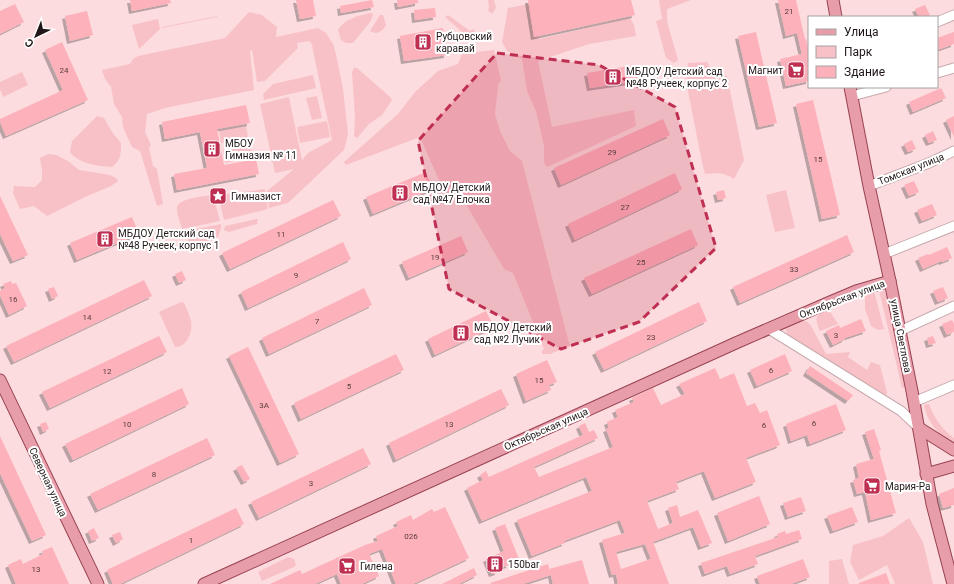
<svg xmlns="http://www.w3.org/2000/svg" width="954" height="584" font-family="Roboto,sans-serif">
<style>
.green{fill:#f8c1c7}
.building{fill:#fdb1ba;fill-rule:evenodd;filter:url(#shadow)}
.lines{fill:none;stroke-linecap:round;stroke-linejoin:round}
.minor-casing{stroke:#c8aaad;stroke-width:11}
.major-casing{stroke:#984352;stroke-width:13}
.minor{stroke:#fff;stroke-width:9}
.major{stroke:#e89daa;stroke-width:11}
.marked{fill:#bf2f52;fill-opacity:0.2;stroke:#bf2f52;stroke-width:3;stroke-dasharray:8 5;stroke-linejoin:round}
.labels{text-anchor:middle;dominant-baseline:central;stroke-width:4;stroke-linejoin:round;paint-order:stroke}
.number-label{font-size:8px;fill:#573d40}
.poi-label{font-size:10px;fill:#201617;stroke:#fff;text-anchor:start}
.street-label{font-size:10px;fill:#201617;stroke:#fff}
</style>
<defs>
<filter id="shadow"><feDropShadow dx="-3" dy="3" stdDeviation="0" flood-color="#0004"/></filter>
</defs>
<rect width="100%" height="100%" fill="#fcdcdf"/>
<g class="green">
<path d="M488,0H494L496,8L492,14L488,10L489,7Z"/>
<path d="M659,0H691L667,9V21L678,60L674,63L666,58L656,21L662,19Z"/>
<path d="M531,2L536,32L539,39L630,18L634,25L636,36L589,44L538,61L552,127L634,110L636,126L547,167L544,163V146L536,111L527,91L522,59L507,51L502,42L508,8L524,5Z"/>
<path d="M249,12L262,15L277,27L276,37L318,28L326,33L333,44L336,54L343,89L348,134L344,150L288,203L269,208L267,191L294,169L275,173L260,104L289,97L302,160L308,153L332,140L313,51L312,44L309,41L297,43L298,48L265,81L257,82L252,50L250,51L254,90L165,108L147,114L145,132L151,145L149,148L153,166L157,169L163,204L157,206L140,151L132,147L123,127L122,117L114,104L111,87L105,79L102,70L130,64L133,59L138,56L225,38Z"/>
<path d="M372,13L373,15L370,22L353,43H346L341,40L338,30C344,19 360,15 372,13Z"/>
<path d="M380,15H383L386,25C382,32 377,35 370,31Z"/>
<path d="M448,15L470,31L473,29L475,31L469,38L445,17Z"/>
<path d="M217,16V17L162,28V27Z"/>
<path d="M158,19L160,29L139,49L132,25Z"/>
<path d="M494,50L501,80L498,85L495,114L500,131L510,151L522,161L570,347L552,353L551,354H542V351L544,349L513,273L504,269L460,194L446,196L420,137L346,165L344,162L398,114L415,92L438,71L458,64L462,54Z"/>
<path d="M707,62L714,73L727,76L744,160L734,179C723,172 718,173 705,174L702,162L686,81L688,63Z"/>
<path d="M354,68H357L389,96L392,100L382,115L369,124L357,138L354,136L355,118L352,72Z"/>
<path d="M22,72L28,85L3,97L0,89V82Z"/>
<path d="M313,75L316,88L264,100L263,94L273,84Z"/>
<path d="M317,96L322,118L312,120L306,98Z"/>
<path d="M97,116L104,118L112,132L121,143C121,154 121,160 112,167C98,166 79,164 70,152L72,141Z"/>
<path d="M327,121L330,137L300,143L297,127Z"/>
<path d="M246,126L248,137L221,143L219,131Z"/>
<path d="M250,144L253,157L225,163L223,149Z"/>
<path d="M48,154L56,155L68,161L79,170L110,175L116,178L118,181L111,186L85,197L47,216L34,206L20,209L13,193L14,186L35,187L42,180V170L40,158Z"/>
<path d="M265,189L268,209L224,220L219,199L222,198L221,195Z"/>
<path d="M786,190L795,228L775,232L766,195Z"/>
<path d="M213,195L220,221L182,229C181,223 176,213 177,207C179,198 206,196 213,195Z"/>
<path d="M257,219H258L257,224L253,225L229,232L224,230L225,226Z"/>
<path d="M221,224V228L218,237L199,246L190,245L187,238L188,231Z"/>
<path d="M879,290L885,291L907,387L902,388Z"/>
<path d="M874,291L884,329L878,330L871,326L865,309V296L870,292Z"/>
<path d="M181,302L184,303C186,308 189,313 190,318C194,328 189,347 175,347L159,312Z"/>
<path d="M829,310L838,324L820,331C814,317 815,315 829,310Z"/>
<path d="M804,320L810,324L826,354L850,352L848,357L867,370L871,362L880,365L887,393L884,397L788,336L785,327Z"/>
<path d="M929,404C934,418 942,429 954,438V446C939,434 928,424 924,405Z"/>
<path d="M909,518L923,542L933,584H895L887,565L859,580L850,562L853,545L883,536Z"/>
<path d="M288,557L294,559L296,565L294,567L262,581L258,572Z"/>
<path d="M842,559L849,584H829V561Z"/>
</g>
<g class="building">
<path d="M130,0H170L171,3L132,11Z"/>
<path d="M296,0H313L316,16L300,19Z"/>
<path d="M372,0L374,7L341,13L340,6Z"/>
<path d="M397,0H418V3L398,7Z"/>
<path d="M528,0H631L635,15L534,37Z"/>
<path d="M778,0H796L805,39H806L809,51V81L786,86L780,59L802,54L797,33L786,36Z"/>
<path d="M15,4L24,22L0,34V11Z"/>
<path d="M925,5L930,15L926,17H919L915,9Z"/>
<path d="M435,8L436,17L415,20L414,10Z"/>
<path d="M87,11L93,35L70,41L65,16Z"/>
<path d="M443,28L447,55L404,61L400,36Z"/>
<path d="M756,32L777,123L759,127L738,36Z"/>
<path d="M954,32V44L937,50V38Z"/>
<path d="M62,42L88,100L6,136L0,122V119L63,90L45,50Z"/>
<path d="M635,65L638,81L590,88L587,73Z"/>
<path d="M941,88L946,98L913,112L909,102Z"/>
<path d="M813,100L840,215L822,219L796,104Z"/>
<path d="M246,105L250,123L217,129L224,165L256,159L259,174L177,190L174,174L207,168L200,132L165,139L162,122Z"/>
<path d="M954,116V137L946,120Z"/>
<path d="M663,119L670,135L561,185L554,168Z"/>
<path d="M933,131L937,140L929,143L925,135Z"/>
<path d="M912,140L916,149L908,152L904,144Z"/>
<path d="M426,172L433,189L373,214L366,197Z"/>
<path d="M675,173L682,189L575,240L568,224Z"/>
<path d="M914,181L919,192L909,196L904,185Z"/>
<path d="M724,190L726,198L718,200L716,192Z"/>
<path d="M0,196L28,255L13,261L0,234Z"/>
<path d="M333,200L341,216L230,269L222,253Z"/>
<path d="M932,204L937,215L922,221L917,210Z"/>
<path d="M132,217L139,234L77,260L70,243Z"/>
<path d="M691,229L698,245L592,294L584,278Z"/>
<path d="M847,235L854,252L740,303L733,287Z"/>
<path d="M461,236L468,252L409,278L402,262Z"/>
<path d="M343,242L351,259L248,308L241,292Z"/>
<path d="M947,247L952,258L942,262L941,261L923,269L918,258L928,254L929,255Z"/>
<path d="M182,271L186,280L179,283L175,274Z"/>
<path d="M144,280L152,296L14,362L6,346Z"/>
<path d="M11,281L12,284L16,283L27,306L9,315L0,295V291L5,288L3,284Z"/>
<path d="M54,287L58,296L52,299L48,289Z"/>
<path d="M943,287L948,298L938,302L933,291Z"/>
<path d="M364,288L372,305L269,354L262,338Z"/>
<path d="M699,302L707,321L604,370L595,352Z"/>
<path d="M486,311L494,327L435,355L428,339Z"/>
<path d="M861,319L866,331L845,338V339L833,345L826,331L839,325L840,328Z"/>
<path d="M952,320L954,324V332L947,335L942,324Z"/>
<path d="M159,336L167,352L50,408L42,392Z"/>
<path d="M933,336L936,343L929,345L927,338Z"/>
<path d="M248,347L299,454L280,463L229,356Z"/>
<path d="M396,354L404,370L301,419L294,403Z"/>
<path d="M785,354L792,371L757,386L750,370Z"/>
<path d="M547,360L557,382L549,385L551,390L526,401L516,374Z"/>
<path d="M810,366L853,395L848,401L806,373Z"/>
<path d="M715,368L720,379L734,373L747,406L755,403L760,413L767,410L780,445L746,458L756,482L715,498L704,471L676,482L679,489L647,501L658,529L673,523L668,508L677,505L680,517L698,510L712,543L701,547L693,527L653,542L669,584H618L616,574L612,575L602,540L625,533L620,520L564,541L565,543L532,556L517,520L592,491L586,477L482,521L467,488L483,480L480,475L486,471L489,477L583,435L579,426L585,423L589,432L594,430L598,438L534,467L539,477L613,447L606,429L609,428L607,422L618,417L615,410L634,402L632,398L653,388L661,405L685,394L679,384ZM645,544L651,559L621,569L616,552Z"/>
<path d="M182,388L189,404L73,460L65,444Z"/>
<path d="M501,389L509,405L396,460L389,443Z"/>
<path d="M836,404L846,430L810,444L807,435L791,441L786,424Z"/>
<path d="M46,422L49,429L43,432L40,424Z"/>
<path d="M874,429L881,450L879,451L896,513L871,520L865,492L857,494L853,480L859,478L856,464L874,459L865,432Z"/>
<path d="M0,436L46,535L32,541L0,473Z"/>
<path d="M207,438L215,455L98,510L90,494Z"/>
<path d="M363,448L371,464L259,518L251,502Z"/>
<path d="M242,465L250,479L244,482L236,468Z"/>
<path d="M954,488V505L943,508L939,494Z"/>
<path d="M759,496L770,524L728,541L717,513Z"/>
<path d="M801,497L806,511L788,517L783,503Z"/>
<path d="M445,507L469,558L413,584H396L382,549L369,554L379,576L362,584H341L337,574L315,584H270L300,570L302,574L365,545L378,541L376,536L398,526L396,522L411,515L413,520L432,509L434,512Z"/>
<path d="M852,507L858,522L833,531L827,516Z"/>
<path d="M236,508L244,524L120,584H113L107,570Z"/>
<path d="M505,524L519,559L509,563V565L497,569L498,572L492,574L486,559L504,551L495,528Z"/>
<path d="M94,528L99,538L92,541L88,531Z"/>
<path d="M799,530L802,539L755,556L758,564L730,574L727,566L705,574L701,563L778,537L777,534L785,531L786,534Z"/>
<path d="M120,532L123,539L116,543L112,535Z"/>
<path d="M52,547L69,584H16L8,565L21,559L23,564L43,554L42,551Z"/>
<path d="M803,559L810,577L791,584H760L757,576Z"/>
<path d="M582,560L589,584H553L551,575L523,584H491L490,583L548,564L551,575L549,569Z"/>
<path d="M474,568L477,575L459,584H442Z"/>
<path d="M886,573L890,584H859V583Z"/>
</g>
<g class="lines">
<g class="minor-casing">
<g id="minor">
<path d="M937,22L954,15"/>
<path d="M937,73L954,68"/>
<path d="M852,96L886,87"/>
<path d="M869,186L929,163L954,151"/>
<path d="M884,254L954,226"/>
<path d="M769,329L901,411L919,428"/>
<path d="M900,331L954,306"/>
<path d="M914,402L954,385"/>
</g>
</g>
<g class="major-casing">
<g id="major">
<path d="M833,0L836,17"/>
<path d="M850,87L869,186L890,281L912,391L932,504L953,584"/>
<path d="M0,380L98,584"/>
<path d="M919,428L954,450"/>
<path d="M926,474L954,466"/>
<path d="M204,584L738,342L830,302L856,291L890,281"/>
</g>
</g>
<use href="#minor" class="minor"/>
<use href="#major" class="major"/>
</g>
<path class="marked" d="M497,53L599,65L675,107L716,248L639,322L561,349L449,289L418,141Z"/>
<defs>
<g id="building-square" transform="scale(0.9)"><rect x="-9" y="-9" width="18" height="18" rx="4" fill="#bf2f52" stroke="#fff"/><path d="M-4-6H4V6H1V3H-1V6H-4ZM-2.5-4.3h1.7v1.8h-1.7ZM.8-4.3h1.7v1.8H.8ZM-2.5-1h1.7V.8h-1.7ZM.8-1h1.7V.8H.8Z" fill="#fff"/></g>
<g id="supermarket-square" transform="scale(0.9)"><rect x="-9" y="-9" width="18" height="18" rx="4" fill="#bf2f52" stroke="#fff"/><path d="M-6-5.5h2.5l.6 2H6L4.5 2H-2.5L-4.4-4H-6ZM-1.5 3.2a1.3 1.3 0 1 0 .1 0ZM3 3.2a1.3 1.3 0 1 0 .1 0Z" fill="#fff"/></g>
<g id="sight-square" transform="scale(0.9)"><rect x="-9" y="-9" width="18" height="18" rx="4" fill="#bf2f52" stroke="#fff"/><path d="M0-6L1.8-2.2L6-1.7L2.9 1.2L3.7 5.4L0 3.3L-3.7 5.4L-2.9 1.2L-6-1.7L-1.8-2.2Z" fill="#fff"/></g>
</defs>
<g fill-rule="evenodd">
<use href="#building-square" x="423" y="42"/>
<use href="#supermarket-square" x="796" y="70"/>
<use href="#building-square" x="613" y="77"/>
<use href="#building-square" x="212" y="149"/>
<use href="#building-square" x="400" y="193"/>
<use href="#sight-square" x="218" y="196"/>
<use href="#building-square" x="105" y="239"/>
<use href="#building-square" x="461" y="333"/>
<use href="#supermarket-square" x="872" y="486"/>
<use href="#building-square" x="495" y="564"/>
<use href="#supermarket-square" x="347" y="566"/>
</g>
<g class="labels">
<g class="number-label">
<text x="789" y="11">21</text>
<text x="64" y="70">24</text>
<text x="612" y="152">29</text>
<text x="818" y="159">15</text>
<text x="625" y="207">27</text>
<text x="281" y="234">11</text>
<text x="435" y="257">19</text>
<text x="641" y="262">25</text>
<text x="794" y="269">33</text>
<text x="296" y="275">9</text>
<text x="13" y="299">16</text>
<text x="87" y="317">14</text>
<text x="317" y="321">7</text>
<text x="836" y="335">3</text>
<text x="651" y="337">23</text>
<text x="771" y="370">6</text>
<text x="107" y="371">12</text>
<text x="539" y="380">15</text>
<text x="349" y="386">5</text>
<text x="264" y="405">3А</text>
<text x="814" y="423">6</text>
<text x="127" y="424">10</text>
<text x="449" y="424">13</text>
<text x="764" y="425">6</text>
<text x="154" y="474">8</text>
<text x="311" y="483">3</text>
<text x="411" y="536">026</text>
<text x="191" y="540">1</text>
<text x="36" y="569">13</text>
</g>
<g class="poi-label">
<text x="436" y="36">Рубцовский<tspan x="436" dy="12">каравай</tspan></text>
<text x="783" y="70" text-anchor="end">Магнит</text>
<text x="626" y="71">МБДОУ Детский сад<tspan x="626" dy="12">№48 Ручеек, корпус 2</tspan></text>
<text x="225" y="143">МБОУ<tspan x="225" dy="12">Гимназия № 11</tspan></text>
<text x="413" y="187">МБДОУ Детский<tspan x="413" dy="12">сад №47 Елочка</tspan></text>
<text x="231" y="196">Гимназист</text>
<text x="118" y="233">МБДОУ Детский сад<tspan x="118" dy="12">№48 Ручеек, корпус 1</tspan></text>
<text x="474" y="327">МБДОУ Детский<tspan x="474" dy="12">сад №2 Лучик</tspan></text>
<text x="885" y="486">Мария-Ра</text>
<text x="508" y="564">150bar</text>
<text x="360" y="566">Гилена</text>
</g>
<g class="street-label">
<text transform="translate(911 169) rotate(-22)">Томская улица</text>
<text transform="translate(842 299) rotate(-21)">Октябрьская улица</text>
<text transform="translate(901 336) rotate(79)">улица Светлова</text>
<text transform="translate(546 429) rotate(-24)">Октябрьская улица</text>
<text transform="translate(48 482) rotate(65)">Северная улица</text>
</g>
</g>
<rect x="808" y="16" width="130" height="72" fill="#ffffff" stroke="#a6a2a2"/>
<rect x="816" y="29" width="20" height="6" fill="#e89daa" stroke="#a6a2a2"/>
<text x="844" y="36" font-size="12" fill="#201617">Улица</text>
<rect x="816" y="46" width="20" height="12" fill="#f8c1c7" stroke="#a6a2a2"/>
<text x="844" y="56" font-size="12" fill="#201617">Парк</text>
<rect x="816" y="66" width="20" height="12" fill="#fdb1ba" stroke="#a6a2a2"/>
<text x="844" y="76" font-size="12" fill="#201617">Здание</text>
<g transform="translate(36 36) rotate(223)" stroke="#ffffff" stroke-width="3" paint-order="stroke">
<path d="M0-3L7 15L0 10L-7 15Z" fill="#201617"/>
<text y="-6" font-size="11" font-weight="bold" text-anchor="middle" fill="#201617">С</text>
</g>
</svg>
